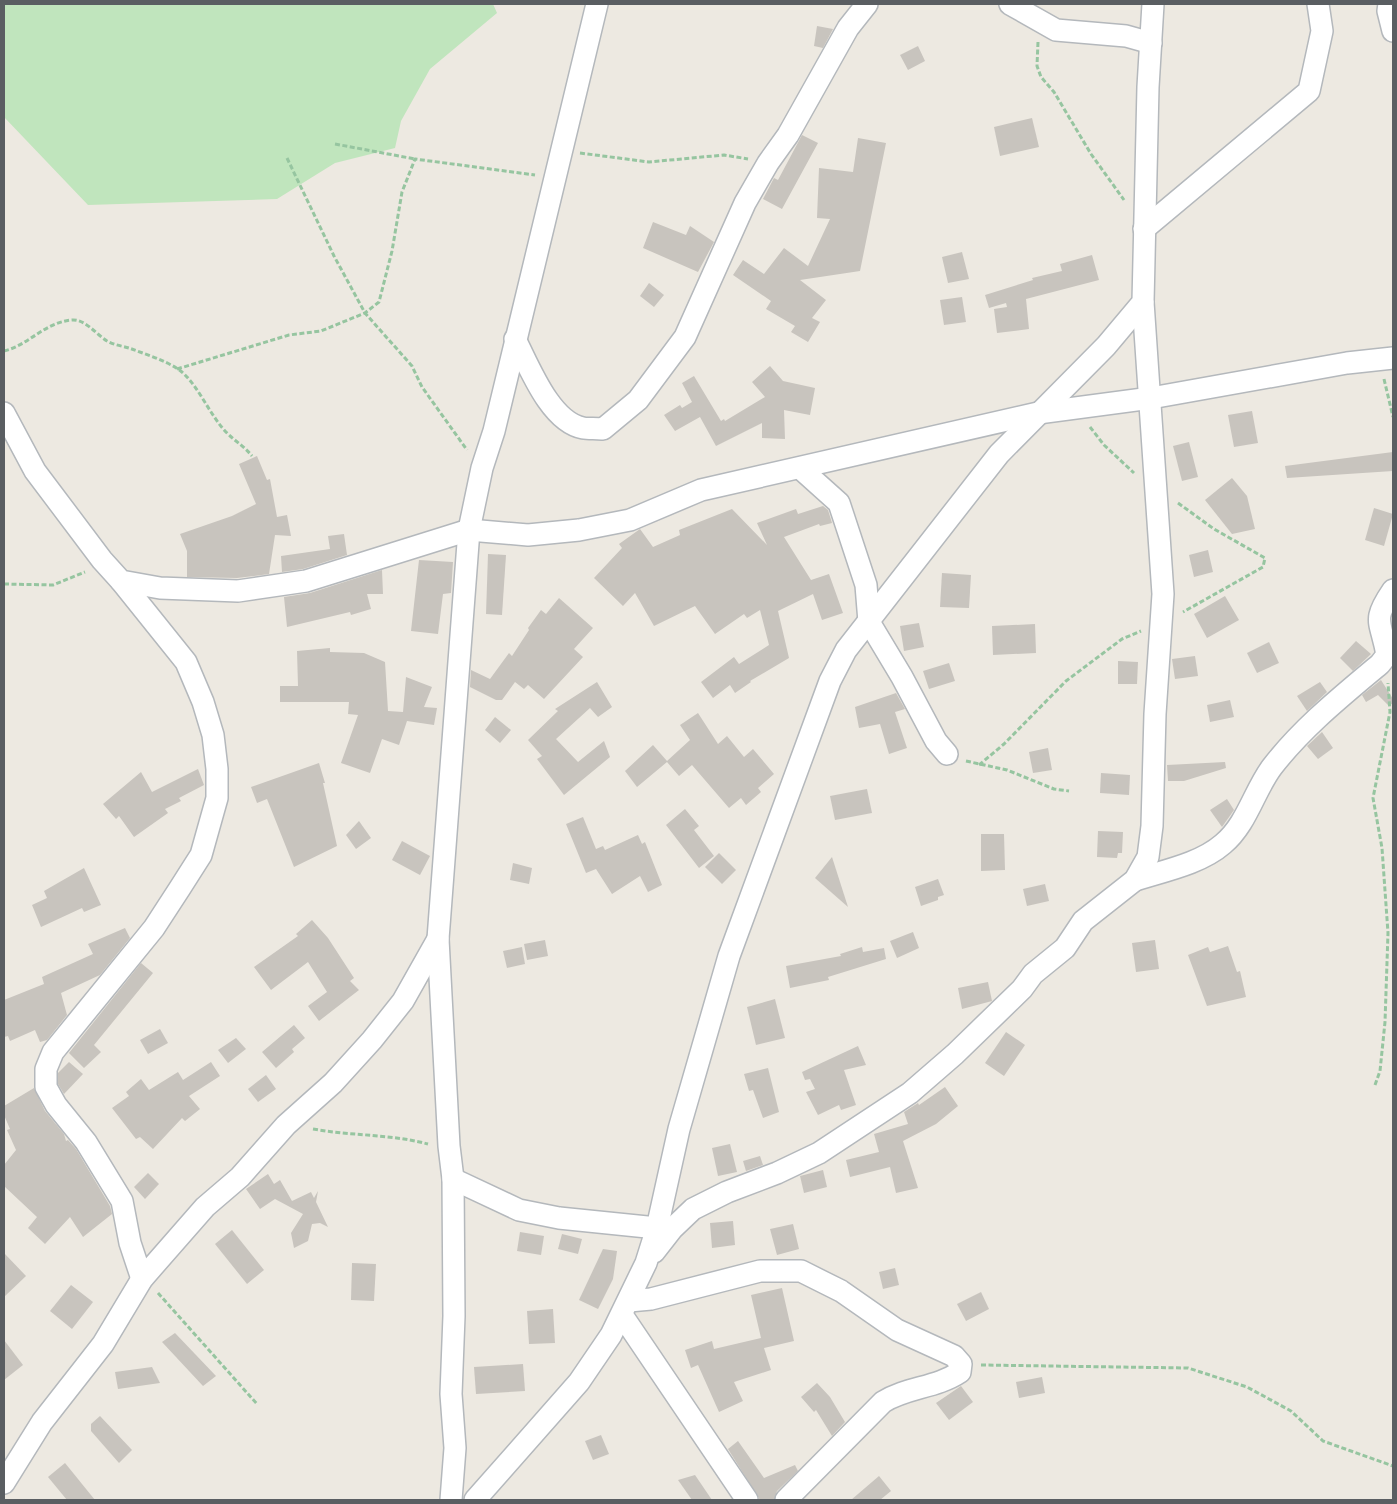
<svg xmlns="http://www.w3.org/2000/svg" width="1397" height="1504" font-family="Arial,sans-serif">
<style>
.green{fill:#c0e5bd}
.building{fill:#c8c4be}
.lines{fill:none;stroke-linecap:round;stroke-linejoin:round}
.street-casing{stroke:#b4b8bc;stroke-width:24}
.path{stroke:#96c5a0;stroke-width:3;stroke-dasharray:5 2.5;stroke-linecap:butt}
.street{stroke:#fff;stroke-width:21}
</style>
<rect width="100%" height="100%" fill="#ede9e1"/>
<path class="green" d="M4,4H493L497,13L430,69L401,121L395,148L335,163L277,199L88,205L4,117Z"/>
<g class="building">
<path d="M817,26L833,29L823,48L814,46Z"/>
<path d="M918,46L925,61L908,70L900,55Z"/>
<path d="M1032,118L1039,147L1000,156L994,127Z"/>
<path d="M802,135L818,143L782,209L763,199L774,178L778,180Z"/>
<path d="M858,138L886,143L860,271L800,280L826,300L812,318L820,322L808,342L791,332L795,326L766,309L771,301L733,275L743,260L764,274L784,248L808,266L830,219L817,218L819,168L853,172Z"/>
<path d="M653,222L686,235L690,226L714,242L698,272L643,248Z"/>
<path d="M962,252L969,279L948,283L942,257Z"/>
<path d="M1092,255L1099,280L1026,299L1029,329L997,333L994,309L1007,307L1006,303L989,308L985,295L1033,280L1032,278L1062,271L1060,264Z"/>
<path d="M649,283L664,295L654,307L640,296Z"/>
<path d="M962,297L966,322L944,325L940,300Z"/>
<path d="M770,366L783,381L815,388L810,415L784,410L785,439L762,438V423L716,446L700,417L675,431L664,415L680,405L682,408L692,402L682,383L694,376L721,421L724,419L725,421L765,397L752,382Z"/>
<path d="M1252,411L1258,443L1234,447L1228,415Z"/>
<path d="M1189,442L1198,477L1182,481L1173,446Z"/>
<path d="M1393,452V471L1287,478L1285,466Z"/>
<path d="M257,456L267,480L270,479L277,517L287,515L291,536L275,535L269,574L237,578L187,577V551L180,534L232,516L256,504L239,464Z"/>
<path d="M1232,478L1247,496L1255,529L1232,534L1205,500Z"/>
<path d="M823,506L828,510L832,523L820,526L819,524L784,537L811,580L829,574L843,613L822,620L813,594L778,611L789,658L750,681L751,682L735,693L730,685L713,698L701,682L734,657L739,664L769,645L760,610L747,618L744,614L715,634L695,606L654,626L635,593L623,606L594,578L622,548L619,544L640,529L653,547L680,535L679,530L732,509L767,545L757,523L796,509L798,514Z"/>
<path d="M1374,508L1393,514L1384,546L1365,540Z"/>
<path d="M344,534L347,555L303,569L282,572L281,556L330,549L328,536Z"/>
<path d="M1208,550L1213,572L1194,577L1189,555Z"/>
<path d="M488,554L506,555L502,615L486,614Z"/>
<path d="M419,560L453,562L451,593L443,594L438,634L411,631Z"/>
<path d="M382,570L383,594H367L371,609L351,615L350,612L287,627L284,597L310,593Z"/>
<path d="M942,573L971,575L969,608L940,607Z"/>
<path d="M1225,596L1239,620L1207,638L1194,614Z"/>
<path d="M559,598L593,628L574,649L583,657L544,699L528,685L524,689L515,682L502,700H496L470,687L471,670L490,679L509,653L512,656L529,630L528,628L541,610L546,614Z"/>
<path d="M919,623L924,647L904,651L900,626Z"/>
<path d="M1035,624L1036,653L993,655L992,626Z"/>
<path d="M1356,641L1371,654L1353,671L1340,658Z"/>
<path d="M1269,642L1279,663L1257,673L1247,653Z"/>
<path d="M330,648V652L364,653L385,662L388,711L403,712L406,677L432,687L424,707L437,708L434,725L407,721L399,745L382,739L370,773L341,763L358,715L348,714L349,702H280V686H298L297,651Z"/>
<path d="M1195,656L1198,676L1175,679L1172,659Z"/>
<path d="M1118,661L1138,662L1137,684H1118Z"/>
<path d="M949,663L955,681L929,689L923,671Z"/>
<path d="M1381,680L1393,699V703L1389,706L1378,695L1366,702L1362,695Z"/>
<path d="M597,682L612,707L598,717L590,708L556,739L578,762L604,741L610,757L564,795L537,759L542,756L528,740L558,711L555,709Z"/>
<path d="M1320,682L1327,692L1307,711L1297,696Z"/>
<path d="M896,693L905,709L895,712L907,748L889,754L880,724L859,728L855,707Z"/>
<path d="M1230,700L1234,717L1210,722L1207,705Z"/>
<path d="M698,713L718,744L727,736L744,757L753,749L774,774L758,788L761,792L746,805L741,798L729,808L692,765L679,776L667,762L637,787L625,771L653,745L667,761L690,740L680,725Z"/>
<path d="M495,717L511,730L500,743L485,730Z"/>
<path d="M1322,732L1333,748L1318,759L1307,746Z"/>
<path d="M1048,748L1052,770L1033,773L1029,752Z"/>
<path d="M1225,762L1226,768L1184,781H1168L1167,765Z"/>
<path d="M319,763L325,783H323L337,846L294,867L267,799L257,803L251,787Z"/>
<path d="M198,769L204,785L179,798L181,801L165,809L168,813L134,837L119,816L116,819L103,804L141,772L152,792Z"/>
<path d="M1101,773L1130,775L1129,795L1100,793Z"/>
<path d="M867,789L872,813L835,820L830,796Z"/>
<path d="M1227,799L1234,810L1222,827L1210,810Z"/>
<path d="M685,809L699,826L694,830L714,856L699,868L666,825Z"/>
<path d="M583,817L596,849L603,846L605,850L638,835L642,844L645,842L662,885L648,892L640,876L612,894L596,869L586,873L566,824Z"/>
<path d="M359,821L371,838L356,849L346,835Z"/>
<path d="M1098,831L1123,832L1122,853H1118L1117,858L1097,857Z"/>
<path d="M981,834H1004L1005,870L981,871Z"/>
<path d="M402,841L430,856L420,875L392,860Z"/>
<path d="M719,853L736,870L722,884L705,867Z"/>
<path d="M832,857L848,907L815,878Z"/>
<path d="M513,863L532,868L529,884L510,880Z"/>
<path d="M84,868L101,905L84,912L82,908L41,927L32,905L47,898L44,891Z"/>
<path d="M938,879L944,895L938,897V900L921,906L915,887Z"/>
<path d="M1045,884L1049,901L1027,906L1023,889Z"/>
<path d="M312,920L328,938L354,978L350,981L359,990L319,1021L308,1006L327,992L308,962L271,990L254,967L298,936L296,934Z"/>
<path d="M125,928L130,938L100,975L61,993L67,1015L47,1040L40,1042L35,1030L10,1041L8,1036L4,1037V1000L44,984L42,977L93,954L88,944Z"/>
<path d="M913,932L919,948L897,958L890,941Z"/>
<path d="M545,940L548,956L527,960L524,944Z"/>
<path d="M1155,940L1159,969L1136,972L1132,943Z"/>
<path d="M1228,946L1237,972L1240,971L1246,997L1207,1006L1188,955L1208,947L1210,952Z"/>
<path d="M522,947L525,964L507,968L503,951Z"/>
<path d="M862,947L863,952L884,948L886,959L828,977L829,980L790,988L786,966L841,956L840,954Z"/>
<path d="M141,963L153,973L94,1045L101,1052L84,1068L69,1053Z"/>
<path d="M988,982L992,1001L962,1009L958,988Z"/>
<path d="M775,999L785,1038L756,1045L747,1007Z"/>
<path d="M294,1025L305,1038L292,1049L294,1052L276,1068L262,1052Z"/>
<path d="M160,1029L168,1043L148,1054L140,1040Z"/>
<path d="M1006,1032L1025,1045L1004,1076L985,1063Z"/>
<path d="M236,1038L246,1049L228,1063L218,1050Z"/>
<path d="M858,1046L866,1065L844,1070L856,1105L841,1110L839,1105L818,1115L806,1092L815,1089L810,1079L805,1080L802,1072Z"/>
<path d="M69,1062L83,1074L64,1094L58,1084V1073Z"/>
<path d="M211,1062L220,1076L189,1096L200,1109L185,1121L182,1118L153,1149L140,1137L136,1139L112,1108L129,1096L126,1092L141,1079L149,1090L178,1072L183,1080Z"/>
<path d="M768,1068L779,1112L763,1118L753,1090L749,1091L744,1074Z"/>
<path d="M266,1075L276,1089L258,1102L248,1089Z"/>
<path d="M945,1087L958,1106L936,1124L903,1141L918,1188L896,1193L890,1167L850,1177L846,1160L879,1152L874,1134L908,1124L904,1112L918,1103L919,1105Z"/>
<path d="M34,1088L45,1111L64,1134L66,1141L68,1140L76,1149L110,1206L112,1214L83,1237L70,1217L45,1244L28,1228L37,1217L4,1186V1165L16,1150L7,1130L10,1129L4,1115V1106Z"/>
<path d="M730,1144L737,1172L718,1176L712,1148Z"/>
<path d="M760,1156L763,1165L746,1171L743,1161Z"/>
<path d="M823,1170L827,1187L804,1193L800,1176Z"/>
<path d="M148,1173L159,1184L145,1199L134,1187Z"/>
<path d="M268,1174L274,1184L280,1180L292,1201L311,1192L314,1198L318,1191L316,1202L328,1227L320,1223L312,1224L308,1241L294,1248L291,1233L303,1214L275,1199L260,1209L246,1189Z"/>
<path d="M733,1221L735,1245L712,1248L710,1223Z"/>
<path d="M793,1224L799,1249L777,1255L770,1229Z"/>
<path d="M232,1230L264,1270L247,1284L215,1244Z"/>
<path d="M520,1232L544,1236L541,1255L517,1251Z"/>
<path d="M562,1234L582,1239L578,1254L558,1249Z"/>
<path d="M603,1249L617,1251L613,1279L598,1309L579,1300Z"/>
<path d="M4,1253L26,1276L4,1297Z"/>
<path d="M352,1263L376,1264L374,1301L351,1300Z"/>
<path d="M895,1268L899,1285L883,1289L879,1272Z"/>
<path d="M71,1285L93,1302L72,1329L50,1311Z"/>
<path d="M782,1288L794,1341L764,1348L771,1370L734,1382L743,1401L719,1412L698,1365L691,1368L685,1350L712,1341L714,1349L761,1338L751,1295Z"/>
<path d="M981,1292L989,1309L966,1321L957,1304Z"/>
<path d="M553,1309L555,1343L529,1344L527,1311Z"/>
<path d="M175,1333L216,1376L203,1386L162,1342Z"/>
<path d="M4,1340L23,1365L4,1380Z"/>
<path d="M523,1364L525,1391L476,1394L474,1367Z"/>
<path d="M152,1367L160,1383L118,1389L115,1372Z"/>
<path d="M1042,1377L1045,1393L1019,1398L1016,1382Z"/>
<path d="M817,1383L830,1397L845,1422L832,1436L816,1410L814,1412L801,1397Z"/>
<path d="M961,1386L973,1402L949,1420L936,1403Z"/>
<path d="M100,1416L132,1450L119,1463L91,1431V1424Z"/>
<path d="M601,1435L609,1454L593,1460L585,1441Z"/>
<path d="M738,1441L764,1478L795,1465L798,1471L777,1491L774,1500H760L728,1449Z"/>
<path d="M65,1463L95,1500H67L48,1477Z"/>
<path d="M695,1475L712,1500H692L678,1480Z"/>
<path d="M879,1476L891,1491L880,1500H851Z"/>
</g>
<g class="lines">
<g class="street-casing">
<g id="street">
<path d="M1010,4L1056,30L1126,36L1151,43"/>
<path d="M1389,4L1388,11L1393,31"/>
<path d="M1144,229L1309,91L1322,31L1318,4"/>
<path d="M515,339C529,366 550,422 583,428C589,429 596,428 603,429L638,400L685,337L745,203L768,163L788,135L848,28L867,4"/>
<path d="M4,413L35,471L102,560L121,581L160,588L238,591L306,581L469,530L528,535L579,530L630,520L701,490L1038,413L1151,398L1347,363L1393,358"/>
<path d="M800,468L839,503L866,585L869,622L902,677L936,741L947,754"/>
<path d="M121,581L186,662L203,702L213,735L217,769V798L201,855L180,888L154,928L53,1052L46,1069V1087L56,1105L86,1142L122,1201L130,1243L142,1279"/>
<path d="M1135,880C1163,871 1200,864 1223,844C1247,824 1254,791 1272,767C1303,727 1342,696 1380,664L1387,655C1381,620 1371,622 1393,590"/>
<path d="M453,1179L519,1210L559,1218L657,1228"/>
<path d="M654,1252L672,1229L693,1209L727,1192L777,1173L819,1153L910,1093L955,1054L1022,989L1033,974L1065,948L1083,921L1135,880L1148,857L1152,826L1155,714L1163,594L1143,302"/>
<path d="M629,1301L651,1299L760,1271H801L841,1291L897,1330L954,1356L961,1364L960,1372C936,1388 907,1387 883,1402L786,1500"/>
<path d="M622,1315L747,1500"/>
<path d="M4,1483L42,1422L103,1344L142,1279L205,1207L240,1177L286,1125L333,1083L372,1040L403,1001L438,939"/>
<path d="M451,1500L455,1448L451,1394L454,1316L453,1179L449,1146L438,939L469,530L482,468L494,431L597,4"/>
<path d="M475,1500L579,1382L611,1335L646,1263L657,1228L679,1129L729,956L830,681L846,650L999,454L1106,346L1143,302L1148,87L1153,4"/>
</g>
</g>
<g class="path">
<path d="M1038,42L1037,66L1041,77L1054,92L1091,154L1124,200"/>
<path d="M335,144L415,159"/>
<path d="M580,153L649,162L724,155L748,159"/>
<path d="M287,158L334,256L365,313L412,366L422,387L467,450"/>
<path d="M4,351C29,345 45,322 72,320C85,319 96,334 107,341C114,345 122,346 129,348C145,354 164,360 178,369C198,383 209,415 227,433C236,442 244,446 252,456"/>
<path d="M177,369L289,335L321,331L365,313L379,302L392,251L402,192L415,159L535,175"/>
<path d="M1384,379L1393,417"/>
<path d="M1090,427L1104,445L1134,473"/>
<path d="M1178,503L1214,529L1265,558L1263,567L1183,612"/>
<path d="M4,584L53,585L85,572"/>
<path d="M966,761L1007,770L1054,789L1069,791"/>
<path d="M979,765L1004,744L1066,681L1122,639L1141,631"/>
<path d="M1375,1085L1380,1071L1385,1022L1388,933L1382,848L1373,798L1390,712L1388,683"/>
<path d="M313,1129C352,1136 391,1134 428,1144"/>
<path d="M158,1293L257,1404"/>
<path d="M981,1365L1188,1368L1247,1387L1291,1411L1323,1441L1393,1466"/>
</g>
<use href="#street" class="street"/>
</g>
<rect width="1397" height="1504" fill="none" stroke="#5a5e62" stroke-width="10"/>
</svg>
